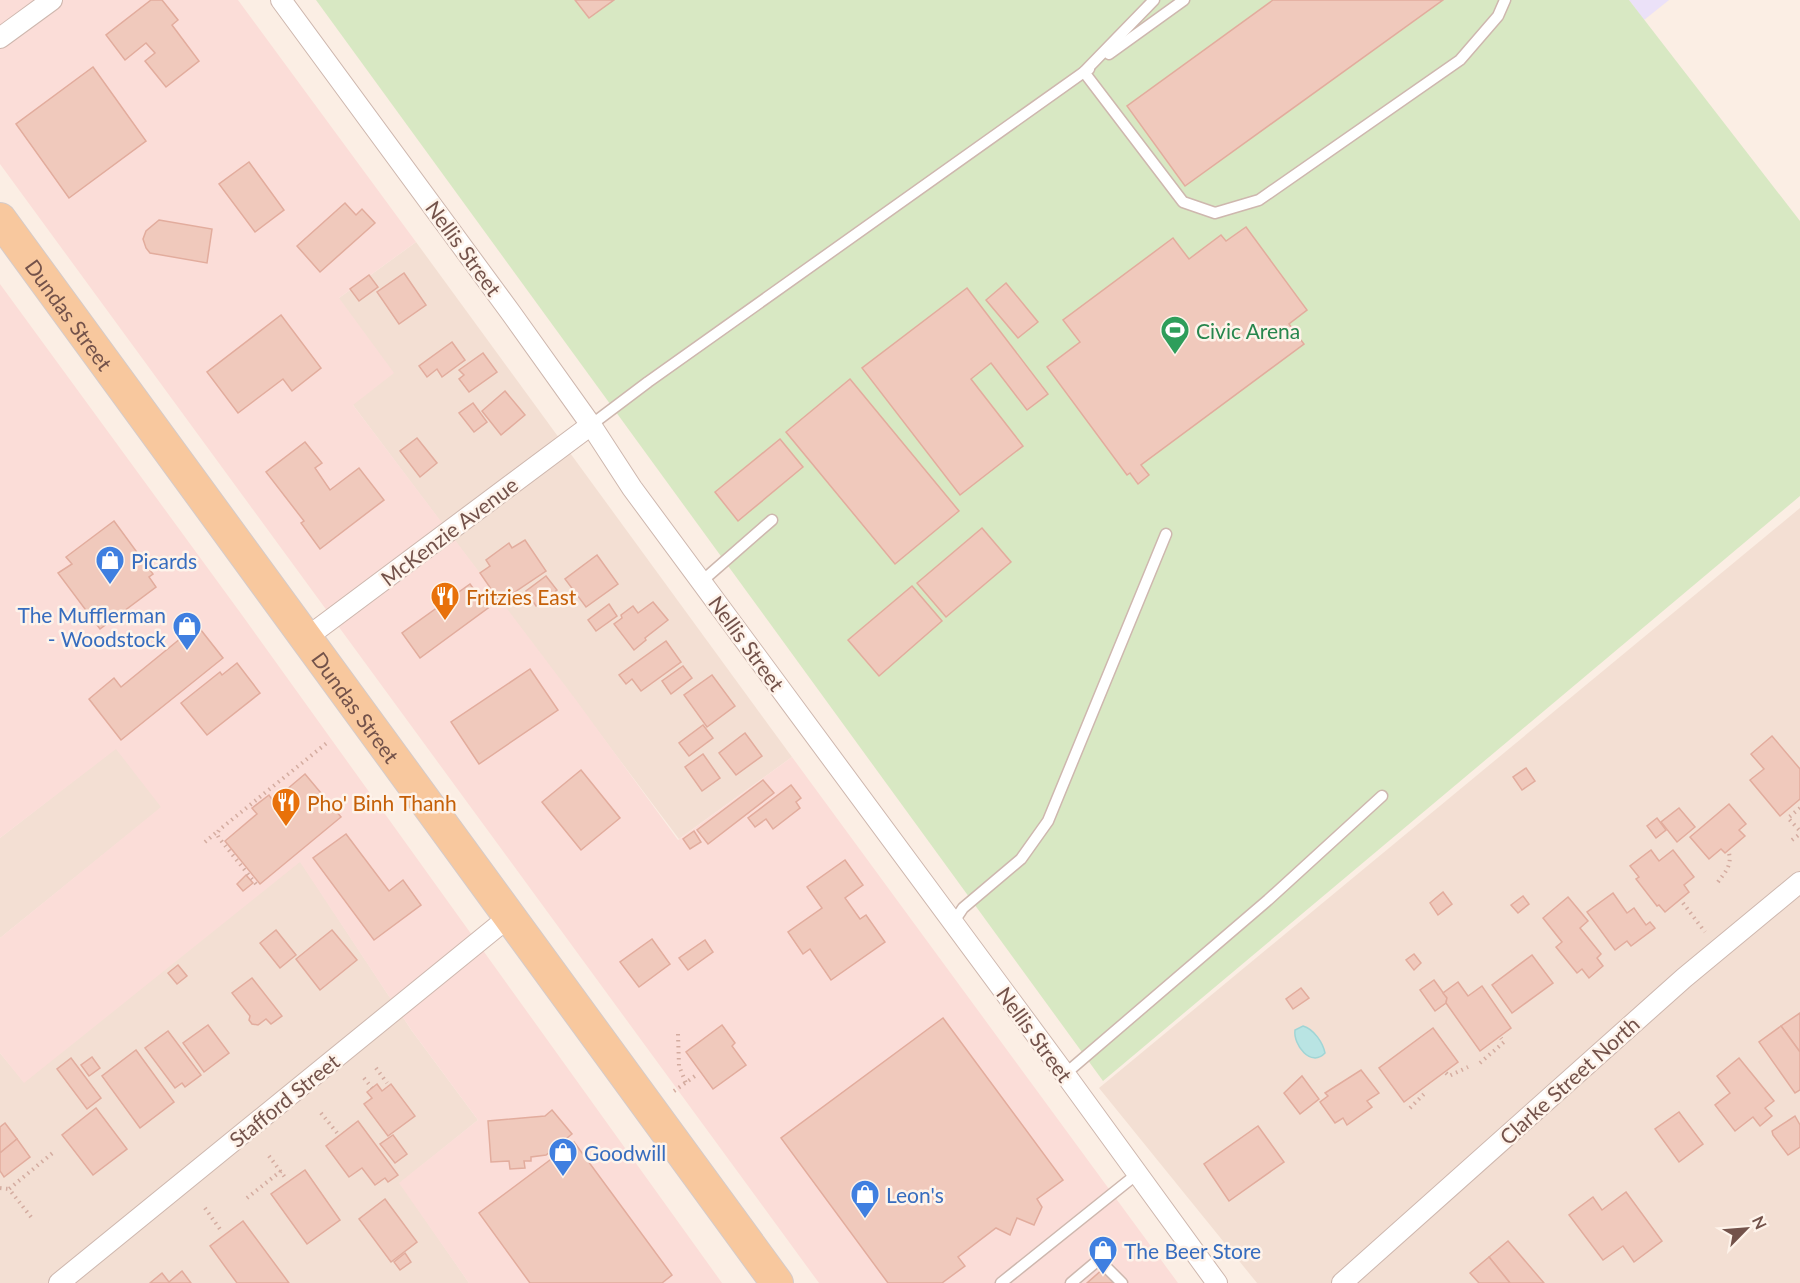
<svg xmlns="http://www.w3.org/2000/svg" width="1800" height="1283" font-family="Lato,sans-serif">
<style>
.residential{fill:#f3dfd3}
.commercial{fill:#fbddd8}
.education{fill:#ebe1f8}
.green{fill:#d8e8c3}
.water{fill:#b9e4e3;stroke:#a0d5d5;stroke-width:1.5}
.building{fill:#f0c9bc;stroke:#e2ac9d;stroke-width:1.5}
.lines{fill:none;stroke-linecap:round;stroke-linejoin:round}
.lane-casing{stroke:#ceb7ae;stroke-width:13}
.street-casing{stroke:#ceb7ae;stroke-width:22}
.primary-casing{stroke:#d5cbc9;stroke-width:34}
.path{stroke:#d4aca0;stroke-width:4;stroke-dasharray:1.5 4.5;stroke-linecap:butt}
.lane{stroke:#fff;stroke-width:10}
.street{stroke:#fff;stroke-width:20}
.primary{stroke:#f8c89e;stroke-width:32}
.labels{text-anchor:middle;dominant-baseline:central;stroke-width:5;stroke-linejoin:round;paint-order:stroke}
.street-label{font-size:21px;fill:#73524a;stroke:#fef3ea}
.leisure-label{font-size:21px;fill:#27864d;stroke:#fef3ea;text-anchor:start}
.shop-label{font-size:21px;fill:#366cbe;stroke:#fef3ea;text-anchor:start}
.food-label{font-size:21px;fill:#c56008;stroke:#fef3ea;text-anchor:start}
</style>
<rect width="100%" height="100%" fill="#fbeee4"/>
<g class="residential">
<path d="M416,242L792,757L679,839L353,405L339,298Z"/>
<path d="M1800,508V1283H1257L1099,1088Z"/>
<path d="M116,748L162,807L0,938V838Z"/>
<path d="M300,861L412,1031L478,1120L400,1183L469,1283H0V1053L24,1082Z"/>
</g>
<g class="commercial">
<path d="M0,0H238L416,242L339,298L394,373L353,405L576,700L678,840L792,757L1178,1283H819L0,164Z"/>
<path d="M0,284L242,615L722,1283H469L399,1183L478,1120L412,1031L300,862L24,1083L0,1053V938L161,807L116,749L0,838Z"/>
</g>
<path class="education" d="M1629,0H1669L1644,20Z"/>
<path class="green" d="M316,0H1629L1800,221V496L1103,1081Z"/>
<path class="water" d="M1303,1026C1314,1029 1323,1043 1325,1053C1311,1068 1293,1045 1295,1030Z"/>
<g class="building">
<path d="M151,0H162L178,20L172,25L199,61L166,87L145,61L155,53L146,43L125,60L106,35Z"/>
<path d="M575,0H614L589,18Z"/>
<path d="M1273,0H1443L1185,186L1127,106Z"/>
<path d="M93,67L146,141L69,198L16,124Z"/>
<path d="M249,162L284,210L255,232L219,184Z"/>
<path d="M345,203L356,215L362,209L375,223L320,272L297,246Z"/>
<path d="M159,220L212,229L207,263L150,253L146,248L143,239L146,231Z"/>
<path d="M1246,227L1307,310L1289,324L1304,344L1141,465L1149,475L1138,484L1130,473L1127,475L1047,367L1080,342L1063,320L1173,238L1189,259L1221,235L1226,241Z"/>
<path d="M404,273L426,305L399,324L377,292Z"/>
<path d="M369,275L378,287L359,301L350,289Z"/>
<path d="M1006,283L1038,322L1018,338L986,300Z"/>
<path d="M967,288L1048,394L1027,410L991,363L971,379L1023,446L960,495L862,368Z"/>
<path d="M281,315L321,368L292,391L283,379L238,413L207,372Z"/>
<path d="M452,342L465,360L442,377L437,369L427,377L419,366Z"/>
<path d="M483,353L497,372L469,392L459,379L464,375L459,370Z"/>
<path d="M850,379L959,511L895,564L786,432Z"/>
<path d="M505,391L525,415L501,435L482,411Z"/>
<path d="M473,403L487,422L474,432L459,413Z"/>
<path d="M417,438L437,463L420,477L400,451Z"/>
<path d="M780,439L803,467L738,521L715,492Z"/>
<path d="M305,442L322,463L315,468L330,490L359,468L384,500L320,549L301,523L304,521L266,472Z"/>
<path d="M114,521L153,574L149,577L156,587L100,629L58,573L72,564L66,557Z"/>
<path d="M982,528L1011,562L946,617L917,583Z"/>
<path d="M525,540L546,571L500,602L480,573L490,566L486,560L509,543L512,548Z"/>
<path d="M597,555L618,584L586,607L565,579Z"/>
<path d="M546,576L557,590L536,606L526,591Z"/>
<path d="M470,584L488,608L420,658L402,633Z"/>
<path d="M912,586L942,621L879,676L848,640Z"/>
<path d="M653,602L668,620L645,638L646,640L634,650L614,624L622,618L621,615L633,606L638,613Z"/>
<path d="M609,604L617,616L596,631L588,620Z"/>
<path d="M197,625L223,658L121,740L89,699L114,678L121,687Z"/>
<path d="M666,641L681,662L641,691L632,679L626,684L619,675Z"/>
<path d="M237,663L260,693L207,735L181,703L220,672L222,675Z"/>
<path d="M683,666L692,678L671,694L662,681Z"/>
<path d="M530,669L558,710L479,764L451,722Z"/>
<path d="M712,675L735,706L707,727L684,695Z"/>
<path d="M703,725L713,738L689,756L679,743Z"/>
<path d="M745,733L762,756L736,775L719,753Z"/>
<path d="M1772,736L1800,769V799L1780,816L1750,780L1764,769L1751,754Z"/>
<path d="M703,754L720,778L702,791L685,767Z"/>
<path d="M1526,768L1535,781L1522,790L1513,777Z"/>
<path d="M581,770L620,818L581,850L542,802Z"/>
<path d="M305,774L341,817L260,884L225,841L257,814L252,808L269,795L273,801Z"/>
<path d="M763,780L774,793L708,844L697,830Z"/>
<path d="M791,785L801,798L796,802L800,808L773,829L766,819L755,827L748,818Z"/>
<path d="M1729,804L1746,824L1739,830L1745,836L1725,853L1721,849L1709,859L1690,837Z"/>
<path d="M1679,808L1695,827L1677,842L1661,822Z"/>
<path d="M1657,818L1666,830L1656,838L1647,826Z"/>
<path d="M694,831L701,842L690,849L683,839Z"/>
<path d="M346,834L389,891L403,880L421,905L374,940L313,858Z"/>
<path d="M1651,850L1659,861L1673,850L1694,877L1684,885L1689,892L1665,912L1659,905L1657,906L1636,879L1639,877L1630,866Z"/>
<path d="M845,860L863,885L845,898L860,919L866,915L885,942L831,980L810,949L803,954L788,932L822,908L807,887Z"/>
<path d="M246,875L253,883L243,891L237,884Z"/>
<path d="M1443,892L1452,904L1438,915L1430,903Z"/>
<path d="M1613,893L1627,913L1634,908L1646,925L1650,922L1655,928L1631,946L1627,941L1615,950L1587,912Z"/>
<path d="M1523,896L1529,904L1518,913L1511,905Z"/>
<path d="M1568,897L1588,921L1580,928L1601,954L1597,958L1603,966L1589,978L1582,969L1577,973L1556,947L1562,942L1543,918Z"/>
<path d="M276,930L296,955L280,968L260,943Z"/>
<path d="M332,930L357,960L320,990L296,959Z"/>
<path d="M652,939L670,964L639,987L620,962Z"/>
<path d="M705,940L713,952L688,970L679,958Z"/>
<path d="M1414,954L1421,963L1414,970L1406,960Z"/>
<path d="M1532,955L1553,983L1512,1013L1492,985Z"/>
<path d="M178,965L187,976L177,984L168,973Z"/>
<path d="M252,978L282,1016L271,1024L266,1019L258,1025L252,1024L249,1020L250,1016L232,993Z"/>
<path d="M1434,980L1447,998L1446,1003L1435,1011L1420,990Z"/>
<path d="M1458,982L1468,996L1482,986L1511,1028L1480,1051L1446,1003L1447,998L1443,993Z"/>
<path d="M1301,988L1309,998L1293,1009L1286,999Z"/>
<path d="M1800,1013V1052L1781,1026Z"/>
<path d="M943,1018L1063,1180L1037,1199L1042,1207L1034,1225L1017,1218L1010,1235L996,1228L958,1257L965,1266L942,1283H888L781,1138Z"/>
<path d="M208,1025L229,1053L204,1072L183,1043Z"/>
<path d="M722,1025L735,1043L732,1046L746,1065L713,1089L686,1052Z"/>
<path d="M1781,1026L1800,1052V1090L1795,1093L1759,1042Z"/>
<path d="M1433,1028L1458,1062L1404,1102L1379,1068Z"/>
<path d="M168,1031L201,1075L185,1087L182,1083L175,1088L145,1048Z"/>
<path d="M136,1050L174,1102L140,1128L102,1076Z"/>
<path d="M92,1057L100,1068L89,1076L81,1065Z"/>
<path d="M71,1058L101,1098L87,1109L57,1069Z"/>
<path d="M1739,1058L1774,1101L1765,1108L1772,1116L1760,1126L1753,1117L1735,1131L1715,1105L1730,1093L1717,1076Z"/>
<path d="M1361,1070L1379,1093L1367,1101L1372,1107L1347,1125L1343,1118L1335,1123L1320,1102L1328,1096L1325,1093Z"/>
<path d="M1302,1076L1319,1099L1300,1114L1284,1093Z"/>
<path d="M377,1084L382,1091L391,1084L415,1116L388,1136L364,1104L372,1098L367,1092Z"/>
<path d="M96,1108L127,1149L93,1175L62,1135Z"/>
<path d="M552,1110L572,1134L546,1155L531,1157V1161H524L525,1168L510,1169L509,1161L491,1162L488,1121L545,1116Z"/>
<path d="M1679,1112L1703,1144L1679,1162L1655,1129Z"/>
<path d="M1795,1116L1800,1125V1147L1788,1155L1773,1135L1772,1131Z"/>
<path d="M358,1121L398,1175L388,1182L385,1178L375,1185L362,1168L349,1177L326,1146Z"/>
<path d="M5,1123L17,1139L0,1153V1127Z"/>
<path d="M1258,1126L1284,1162L1229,1201L1204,1164Z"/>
<path d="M393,1135L407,1154L395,1163L380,1144Z"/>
<path d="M17,1139L30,1157L4,1177L0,1171V1153Z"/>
<path d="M574,1142L672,1275L662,1283H530L479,1213Z"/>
<path d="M305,1170L340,1220L307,1244L271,1194Z"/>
<path d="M1626,1192L1662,1241L1634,1262L1623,1246L1603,1260L1569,1215L1593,1197L1602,1210Z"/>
<path d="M385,1199L417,1242L391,1262L359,1219Z"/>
<path d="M243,1221L289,1283H237L210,1246Z"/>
<path d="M1508,1241L1544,1283H1510L1489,1257Z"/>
<path d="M405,1253L411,1262L400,1270L394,1262Z"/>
<path d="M1489,1257L1510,1283H1479L1470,1273Z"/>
<path d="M1104,1268L1117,1283H1087Z"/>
<path d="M182,1271L191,1283H150L162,1273L169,1282Z"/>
</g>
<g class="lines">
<g class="lane-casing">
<g id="lane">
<path d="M1109,54L1184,0"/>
<path d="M1089,69L1084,72L1183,202L1215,213L1259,200L1460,60L1498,16L1505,0"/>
<path d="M591,425L648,382L1084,72L1154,0"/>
<path d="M701,582L772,520"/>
<path d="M953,923L963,908L1021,859L1048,821L1166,534"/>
<path d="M1065,1074L1268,900L1382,796"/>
<path d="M1001,1283L1137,1174"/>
<path d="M1071,1283L1096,1262L1100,1261L1122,1283"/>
</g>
</g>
<g class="street-casing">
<g id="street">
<path d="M281,0L511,313L591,425L632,488L1065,1074L1217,1283"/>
<path d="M0,38L52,0"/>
<path d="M306,638L591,425"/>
<path d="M59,1283L510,916"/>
<path d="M1342,1283L1684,978L1800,882"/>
</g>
</g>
<g class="primary-casing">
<g id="primary">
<path id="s1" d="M0,219L777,1283"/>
</g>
</g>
<g class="path">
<path d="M1800,808L1788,818L1800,831"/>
<path d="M1792,840L1800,834"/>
<path d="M205,842L218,831"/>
<path d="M1718,882C1725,872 1732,866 1729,853"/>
<path d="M256,884L219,838L217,834L219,830L328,742"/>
<path d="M1683,903L1705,932"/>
<path d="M678,1034L679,1066L686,1083"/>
<path d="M1480,1063L1504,1042L1501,1038"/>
<path d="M376,1068L387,1083"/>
<path d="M1446,1073L1449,1076L1468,1067"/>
<path d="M364,1078L372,1088"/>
<path d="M674,1091L695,1076"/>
<path d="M1410,1108L1425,1093L1423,1091"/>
<path d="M321,1113L338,1134"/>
<path d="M269,1156L287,1180"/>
<path d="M0,1188L9,1189"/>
<path d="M247,1198L281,1171"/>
<path d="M205,1208L222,1232"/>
<path d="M31,1217L9,1189L55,1151"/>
</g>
<use href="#lane" class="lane"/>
<use href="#street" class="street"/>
<use href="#primary" class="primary"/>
</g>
<defs>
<g id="stadium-pin" transform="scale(1.5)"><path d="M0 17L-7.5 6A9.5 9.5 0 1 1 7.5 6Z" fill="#2e9e5b" stroke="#fef3ea"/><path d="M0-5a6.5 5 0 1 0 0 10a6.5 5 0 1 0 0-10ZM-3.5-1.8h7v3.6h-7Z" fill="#fff"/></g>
<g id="shop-pin" transform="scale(1.5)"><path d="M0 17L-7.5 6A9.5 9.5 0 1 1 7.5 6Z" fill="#3f7fe0" stroke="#fef3ea"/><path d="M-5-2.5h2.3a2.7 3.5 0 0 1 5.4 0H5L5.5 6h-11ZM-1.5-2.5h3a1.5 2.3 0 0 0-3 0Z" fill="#fff"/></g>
<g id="restaurant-pin" transform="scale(1.5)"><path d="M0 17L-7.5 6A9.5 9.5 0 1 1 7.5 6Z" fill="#e8710a" stroke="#fef3ea"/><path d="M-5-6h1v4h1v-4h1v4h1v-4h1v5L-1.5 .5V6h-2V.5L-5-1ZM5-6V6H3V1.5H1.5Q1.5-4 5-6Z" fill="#fff"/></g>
</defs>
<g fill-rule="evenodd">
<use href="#stadium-pin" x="1175" y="330"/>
<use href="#shop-pin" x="110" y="560"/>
<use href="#restaurant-pin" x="445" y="596"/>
<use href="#shop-pin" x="187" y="626"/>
<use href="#restaurant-pin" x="286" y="802"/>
<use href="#shop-pin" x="563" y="1152"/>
<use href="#shop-pin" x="865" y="1194"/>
<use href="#shop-pin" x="1103" y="1250"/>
</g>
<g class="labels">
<g class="street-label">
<text transform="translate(464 248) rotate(54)">Nellis Street</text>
<text stroke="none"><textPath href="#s1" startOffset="118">Dundas Street</textPath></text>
<text transform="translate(449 531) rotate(-37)">McKenzie Avenue</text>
<text transform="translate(747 643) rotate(54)">Nellis Street</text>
<text stroke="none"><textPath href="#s1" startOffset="604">Dundas Street</textPath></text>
<text transform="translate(1035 1034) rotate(54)">Nellis Street</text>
<text transform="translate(1569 1080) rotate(-42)">Clarke Street North</text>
<text transform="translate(284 1100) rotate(-39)">Stafford Street</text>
</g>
<g class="leisure-label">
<text x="1196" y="330">Civic Arena</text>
</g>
<g class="shop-label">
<text x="131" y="560">Picards</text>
<text x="166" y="614" text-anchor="end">The Mufflerman<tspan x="166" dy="24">- Woodstock</tspan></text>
<text x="584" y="1152">Goodwill</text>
<text x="886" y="1194">Leon's</text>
<text x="1124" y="1250">The Beer Store</text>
</g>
<g class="food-label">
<text x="466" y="596">Fritzies East</text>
<text x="307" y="802">Pho' Binh Thanh</text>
</g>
</g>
<g transform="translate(1746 1229) rotate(65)" stroke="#fef3ea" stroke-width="4.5" paint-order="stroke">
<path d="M0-4.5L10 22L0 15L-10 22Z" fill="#73524a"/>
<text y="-9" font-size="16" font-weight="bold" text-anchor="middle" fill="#73524a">N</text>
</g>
</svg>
